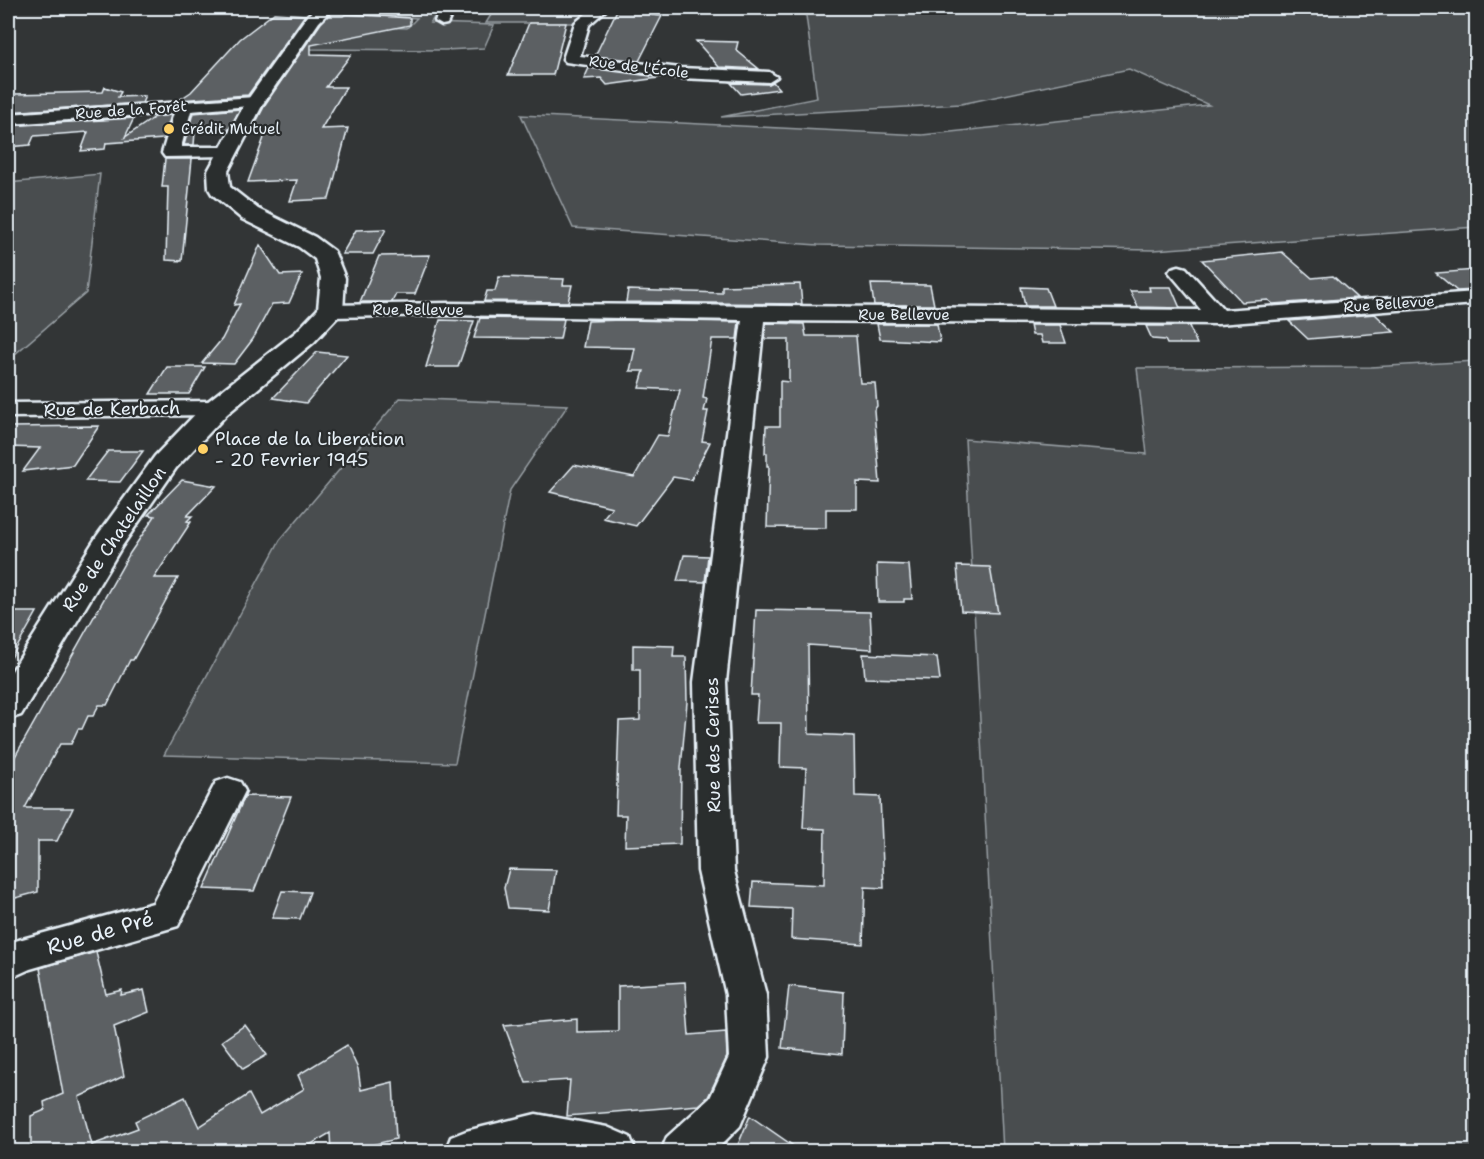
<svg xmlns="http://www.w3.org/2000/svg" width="1484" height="1159" font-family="'Shantell Sans',sans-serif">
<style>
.green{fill:#494d4f;stroke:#989fa4;stroke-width:1.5}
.building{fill:#5c6063;stroke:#e8f1f8;stroke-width:1.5}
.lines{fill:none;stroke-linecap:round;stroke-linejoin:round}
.minor-casing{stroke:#e8f1f8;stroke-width:5}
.secondary-casing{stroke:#e8f1f8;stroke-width:5}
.minor{fill:#2a2d2e;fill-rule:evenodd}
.secondary{fill:#2a2d2e;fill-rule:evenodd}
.poi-dot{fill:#ffd166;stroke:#2a2d2e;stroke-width:2}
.labels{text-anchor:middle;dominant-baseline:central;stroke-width:4.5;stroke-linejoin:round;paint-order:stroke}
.far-street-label{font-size:15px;fill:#e8f1f8;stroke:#2a2d2e}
.far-poi-label{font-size:15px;fill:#e8f1f8;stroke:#2a2d2e;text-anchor:start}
.street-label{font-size:18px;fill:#e8f1f8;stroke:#2a2d2e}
.poi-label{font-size:18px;fill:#e8f1f8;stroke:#2a2d2e;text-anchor:start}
.near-street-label{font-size:21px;fill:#e8f1f8;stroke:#2a2d2e}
</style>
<rect width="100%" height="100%" fill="#323536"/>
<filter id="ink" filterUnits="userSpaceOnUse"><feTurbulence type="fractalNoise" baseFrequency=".0167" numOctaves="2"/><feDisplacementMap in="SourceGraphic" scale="12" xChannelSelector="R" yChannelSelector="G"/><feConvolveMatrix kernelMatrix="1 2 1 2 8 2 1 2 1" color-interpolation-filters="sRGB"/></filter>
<g filter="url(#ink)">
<g class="green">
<path d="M334,8H441L430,23L494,25L484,48L445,50L307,49L314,36L310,35L320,24L407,28L417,18L329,12Z"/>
<path d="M508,8H595L575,23H486L494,10Z"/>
<path d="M805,8H1476V227L1154,250L818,245L573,228L521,115L922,135L1209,105L1129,69L961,104L721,117L817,98Z"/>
<path d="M100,174L86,293L8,360V183Z"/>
<path d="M1476,361V1151H1003L965,439L1147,454L1137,368L1371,367Z"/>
<path d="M400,398L568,405L510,490L455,763L164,755L280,540Z"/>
</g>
<g class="building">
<path d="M618,8H655L652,15L662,16L639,61L595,56Z"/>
<path d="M274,13L305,15L248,95L179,100L191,92L240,39Z"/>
<path d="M346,14L410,18V25L311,45V54L351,55L326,87H346L321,129L348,128L329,199L290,201L297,180L248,182L265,135H257L260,130H252L266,103L321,23L328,16H343Z"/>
<path d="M529,23H566L553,75H508Z"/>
<path d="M696,41L738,42L736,50L759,69L719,67Z"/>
<path d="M589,68L658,77V78L607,85L601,78L584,79Z"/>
<path d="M773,82L779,89L741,94L731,83L769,84Z"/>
<path d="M105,87L121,92L118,97L145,96L142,103L8,112V100L14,94L103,92Z"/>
<path d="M240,109L228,131L195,132L194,145H184L193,113Z"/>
<path d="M171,115L164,139L106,143L105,149L81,151L88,132L34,136L30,145L8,147V126L134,118L125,137L155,117Z"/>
<path d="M165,159H192L182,261L166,260L168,187H162Z"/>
<path d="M386,229L373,254H342L356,230Z"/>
<path d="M260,245L280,275L302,274L289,303L272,304L253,339L234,364L202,363L222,339L240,304L234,305Z"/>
<path d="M1282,252L1312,278L1333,276L1357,298L1273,304L1268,300L1242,302L1202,260Z"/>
<path d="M430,255L415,294H396L392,302H360L379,256Z"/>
<path d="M1476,270V290L1457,291L1436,273Z"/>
<path d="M499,277L564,279L563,285H572L568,302L484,301L487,291H495Z"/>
<path d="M800,284L802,304L626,302L628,290L722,293V286Z"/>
<path d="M871,284L930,285L934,305H874Z"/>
<path d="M1021,287L1046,288L1053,306H1025Z"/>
<path d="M1149,287H1171L1180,308L1138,307L1130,291H1150Z"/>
<path d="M1375,314L1394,332L1308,339L1289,321Z"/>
<path d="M480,318L564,319L560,339L474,338Z"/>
<path d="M440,320L474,321L458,367H426Z"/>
<path d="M623,320L739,322L737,339H712L703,398L707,399L704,411H708L702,441L710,442L691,480L673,477L636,526L603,518L612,507L550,492L574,465L634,477L658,435L668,436L680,390L639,388L644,371H630L635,348L583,347L588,321Z"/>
<path d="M766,323L804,324L806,336H856L860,383H875L877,406L874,410L880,483L857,482V509H826V528L767,527L769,466H767V453H765L766,426H780V381L789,382V339H764Z"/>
<path d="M877,324H937L940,342L880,339Z"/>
<path d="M1030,325H1060L1066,343H1042L1040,335H1032Z"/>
<path d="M1146,326H1189L1197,344H1167L1165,340L1152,339Z"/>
<path d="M317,352L347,355L306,403L273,398Z"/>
<path d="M167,367H205L189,394H150Z"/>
<path d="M99,426L73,465L23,471L40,448L8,447V427Z"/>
<path d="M108,451H143L120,482L85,481Z"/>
<path d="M182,480L216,486L187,516H192L187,521L191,522L154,578H178L133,660H130L107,705H99L93,716H88L82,729H78L71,744H60L25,808H73L57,841H38V892L8,900V769L130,553L155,516L148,515Z"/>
<path d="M684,555L708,556L705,582L677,581Z"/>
<path d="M877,564L909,565L912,599H904V602H878Z"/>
<path d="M957,566L990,567L998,613L961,611Z"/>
<path d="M756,610L870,612L872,649L808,645L809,734L854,736L855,796L880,797L884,888L865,887L863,944L791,939L792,909L751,907L753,882L824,885L825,829L803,828L806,768L780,767L781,723H756L758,695H751Z"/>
<path d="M8,612H37L8,663Z"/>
<path d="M633,645L674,646L673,657H686L687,702L681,768L680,844L625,846L626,815H616L619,721L640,720V670H633Z"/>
<path d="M863,654L937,657L940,680L865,678Z"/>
<path d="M245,796L291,797L254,891L204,889Z"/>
<path d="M509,869L556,870L549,910L508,908L504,888Z"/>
<path d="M282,891L310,892L300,919L272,918Z"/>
<path d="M96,952L106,994L122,990L121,995L144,990L149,1012L114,1026L124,1076L79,1097L92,1145L138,1128L135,1121L185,1097L199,1127L249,1094L260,1115L304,1089L298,1075L347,1045L358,1069L361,1090L393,1082L396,1139L344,1152H331L330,1133L298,1152H31V1116L45,1110L44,1102L63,1094L40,968Z"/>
<path d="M685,982L689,1035L726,1032L727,1057L708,1097L699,1105L567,1116L570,1080L526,1083L504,1025L577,1019V1032L618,1031V986Z"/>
<path d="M789,986L844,992L842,1054L782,1048Z"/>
<path d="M245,1025L267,1055L243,1069L222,1041Z"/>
<path d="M750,1116L802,1152H735Z"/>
</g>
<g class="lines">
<g class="minor-casing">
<g id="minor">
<path d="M441,8H455L447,24L442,25L435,21Z"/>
<path d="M593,8H608L589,25L580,56L680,68L769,72L777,77L769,82L680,78L566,62L563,59L575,23Z"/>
<path d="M255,97L263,102L261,105L191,111L181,147H234L237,151L234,155L228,156L165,157L162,153L174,113L8,124V114Z"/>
<path d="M1179,266L1186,268L1224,310L1476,292V304L1218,324L764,321L726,682L734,871L766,995L769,1057L740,1126L714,1152H661L667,1137L710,1098L729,1057L726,995L698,871L694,682L742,320L448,315L330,317L322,316L319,311L322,306L330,305L448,303L1201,310L1169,272L1172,268Z"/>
<path d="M217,401L226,403L229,408L226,413L217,415L8,417V403Z"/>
<path d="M228,778L240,782L245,791L178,926L30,969L8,979V943L153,903L216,782Z"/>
<path d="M536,1114L607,1127L630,1137L636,1152H445L451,1137L466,1131Z"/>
</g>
</g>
<g class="secondary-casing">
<path id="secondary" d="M316,8H333L319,22L264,102L228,171L230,187L258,209L315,237L334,251L345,278L343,311L314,342L227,414L176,468L122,546L21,715L8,719V677L97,536L155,456L207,402L296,332L318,309L321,278L315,259L299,247L242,219L212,194L209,189L208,171L246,102L307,16Z"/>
</g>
<use href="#minor" class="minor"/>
<use href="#secondary" class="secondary"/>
</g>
</g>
<g class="poi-dot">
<circle cx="169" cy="129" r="6"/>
<circle cx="203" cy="449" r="6"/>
</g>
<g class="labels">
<g class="far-street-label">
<text transform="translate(639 67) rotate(7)">Rue de l'École</text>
<text transform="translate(131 110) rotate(-4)">Rue de la Forêt</text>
<text transform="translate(1389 304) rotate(-4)">Rue Bellevue</text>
<text x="418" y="310">Rue Bellevue</text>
<text x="904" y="315">Rue Bellevue</text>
</g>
<g class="far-poi-label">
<text x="181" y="129">Crédit Mutuel</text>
</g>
<g class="street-label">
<text transform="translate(112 409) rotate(-1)">Rue de Kerbach</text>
<text transform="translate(114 539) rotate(-56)">Rue de Chatelaillon</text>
<text transform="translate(713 745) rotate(-91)">Rue des Cerises</text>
</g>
<g class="poi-label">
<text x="215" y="439">Place de la Liberation<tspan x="215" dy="21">- 20 Fevrier 1945</tspan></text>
</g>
<g class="near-street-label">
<text transform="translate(100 933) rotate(-16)">Rue de Pré</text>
</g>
</g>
<rect width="1484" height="1159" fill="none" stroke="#2a2d2e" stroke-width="30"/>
<rect x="15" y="15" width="1454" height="1129" fill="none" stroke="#e8f1f8" stroke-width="2" filter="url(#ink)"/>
</svg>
